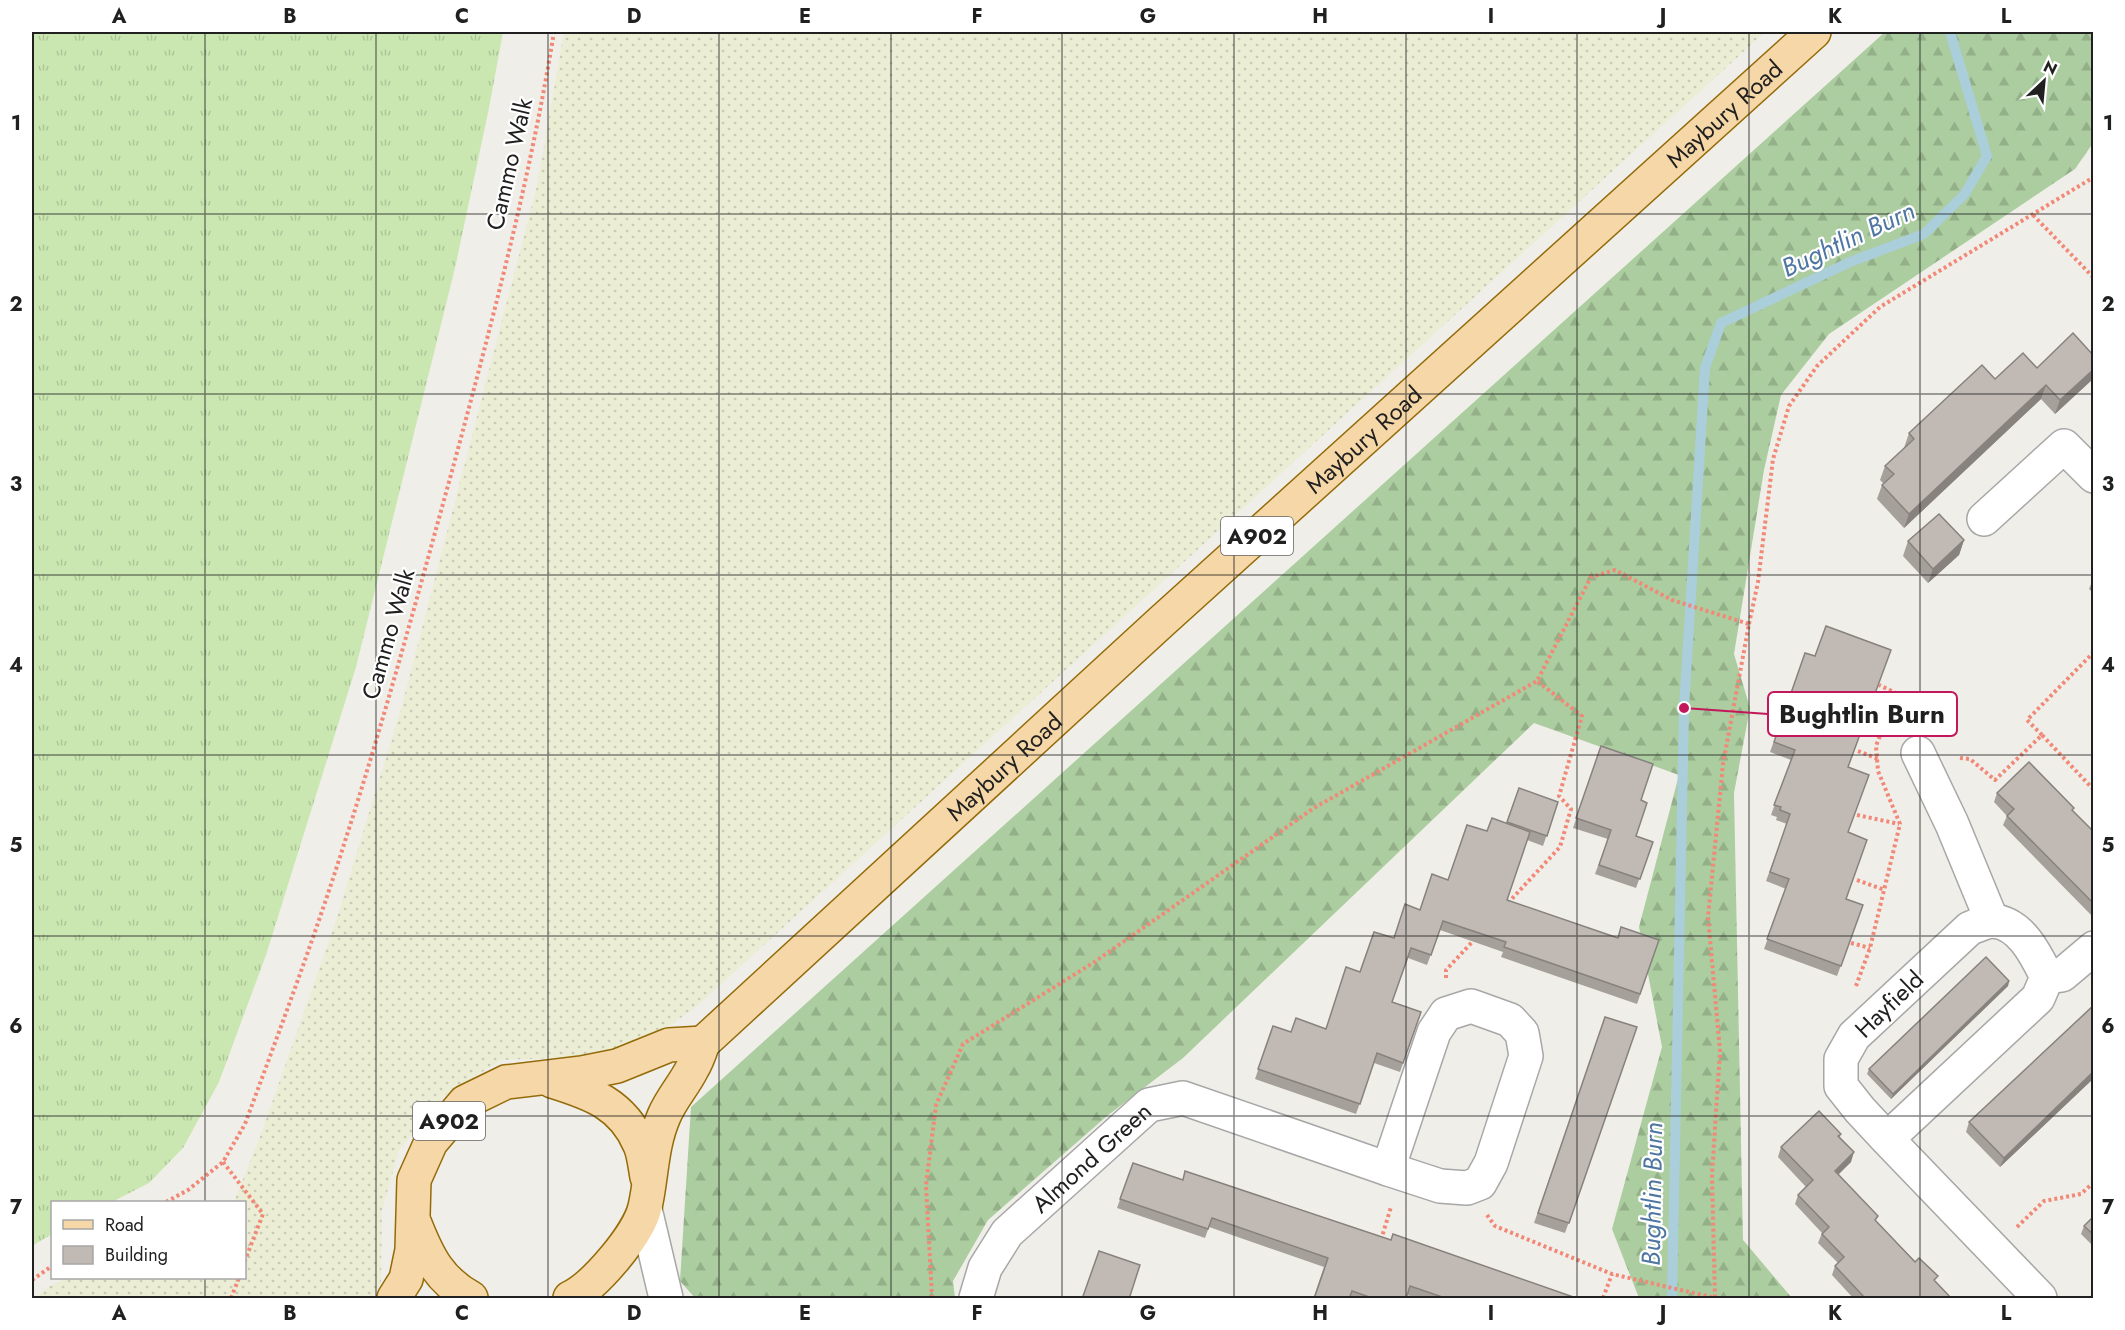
<svg xmlns="http://www.w3.org/2000/svg" width="2125" height="1330" font-family="Jost,sans-serif">
<style>
.farmland{fill:url(#farmland-dots)}
.grass{fill:url(#grass-tufts)}
.forest{fill:url(#forest-firs)}
.lines{fill:none;stroke-linecap:round;stroke-linejoin:round}
.stream{stroke:#abcedb;stroke-width:10}
.minor-casing{stroke:#a7a7a7;stroke-width:36}
.tertiary-casing{stroke:#a7a7a7;stroke-width:36}
.primary-casing{stroke:#946b09;stroke-width:36}
.path{stroke:#f28877;stroke-width:4;stroke-dasharray:3 3;stroke-linecap:butt}
.minor{stroke:#fff;stroke-width:33}
.tertiary{stroke:#fff;stroke-width:33}
.primary{stroke:#f6d7a7;stroke-width:33}
.wall{fill:#a6a09b}
.shaded-wall{fill:#87827e}
.building{fill:#c1bab4;stroke:#87827e;stroke-width:1.5}
.grid{fill:none;stroke:#202020;stroke-width:1.5;stroke-opacity:0.55}
.labels{text-anchor:middle;dominant-baseline:central;stroke-width:4.5;stroke-linejoin:round;paint-order:stroke}
.shield{fill:#fff;stroke:#636363;stroke-width:1.5}
.shield-label{font-size:22px;font-weight:bold;fill:#202020}
.street-label{font-size:24px;fill:#202020;stroke:#fff}
.water-label{font-size:26px;font-style:italic;fill:#4f76a3;stroke:#fff}
.leader{fill:none;stroke:#c2185b;stroke-width:2}
.callout-dot{fill:#c2185b;stroke:#fff;stroke-width:2}
.callout{fill:#fff;stroke:#c2185b;stroke-width:2}
.callout-label{font-size:26px;text-anchor:middle;font-weight:bold;fill:#202020}
.neatline{fill:none;stroke:#202020;stroke-width:2}
.grid-label{font-size:20px;text-anchor:middle;font-weight:bold;fill:#202020}
</style>
<defs>
<pattern id="farmland-dots" width="8" height="8" patternUnits="userSpaceOnUse" patternTransform="scale(1.5)"><rect width="8" height="8" fill="#ebedd4"/><path d="M2 2h.1M6 6h.1" fill="none" stroke="#c9cbb6" stroke-width="1.8" stroke-linecap="round"/></pattern>
<pattern id="grass-tufts" width="24" height="20" patternUnits="userSpaceOnUse" patternTransform="scale(1.5)"><rect width="24" height="20" fill="#cae7b1"/><path d="M3 7l-1-3M5 7V3M7 7l1-3M15 17l-1-3M17 17v-4M19 17l1-3" fill="none" stroke="#adc698"/></pattern>
<pattern id="forest-firs" width="22" height="20" patternUnits="userSpaceOnUse" patternTransform="scale(1.5)"><rect width="22" height="20" fill="#abcd9f"/><path d="M5 1l3.5 6h-7zM16 11l3.5 6h-7z" fill="#93b089"/></pattern>
</defs>
<rect width="100%" height="100%" fill="#f0eee8"/>
<path class="farmland" d="M564,32H1765L696,1007L655,1036L611,1056L501,1060L444,1096L399,1150L382,1210L381,1282L372,1298H36L48,1287L67,1278H244V1202H234L261,1134L336,921L402,705L537,186Z"/>
<path class="grass" d="M32,32H503L489,108L455,268L356,667L266,955L219,1082L183,1148L149,1183L112,1202H52V1234L32,1246Z"/>
<path class="forest" d="M1885,32H2093V143L2075,169L1829,334L1781,395L1764,470L1734,654L1750,708L1734,793L1743,1240L1792,1298H1639L1612,1229L1662,1047L1639,927L1679,775L1534,723L1183,1058L1107,1116L988,1220L953,1281L955,1298H695L680,1281L691,1107Z"/>
<g class="lines">
<path class="stream" d="M1672,1298L1684,708L1705,368L1721,323L1850,262L1924,234L1964,195L1987,156L1950,32"/>
<g class="minor-casing">
<g id="minor">
<path d="M1984,519L2064,446L2094,476"/>
<path d="M1918,753L1952,824L1992,921"/>
<path d="M2047,977L2062,975L2094,948"/>
<path d="M1471,1006L1510,1020L1522,1033L1526,1056L1491,1163L1480,1183L1467,1188L1440,1186L1388,1169L1434,1032L1446,1014Z"/>
<path d="M1887,1139L2038,998L2047,977C2036,955 2021,923 1993,921C1986,921 1977,926 1970,928L1854,1036L1841,1059V1086L1860,1110L1887,1139L2040,1298"/>
<path id="s1" d="M976,1298L985,1268L1007,1233L1149,1105L1183,1098L1388,1169"/>
</g>
</g>
<g class="tertiary-casing">
<path id="tertiary" d="M645,1209L666,1298"/>
</g>
<g class="primary-casing">
<g id="primary">
<path d="M552,1081C591,1093 623,1104 640,1145C644,1154 645,1167 647,1177"/>
<path d="M415,1224C428,1257 439,1280 471,1298"/>
<path d="M394,1298L406,1279L412,1250L414,1180L431,1142L465,1102L506,1082L582,1073L617,1066L669,1045L703,1043"/>
<path id="s2" d="M570,1298C595,1286 639,1234 645,1207C652,1176 651,1146 664,1116C671,1099 684,1085 692,1069C697,1061 700,1052 703,1043L1161,622L1814,32"/>
</g>
</g>
<g class="path">
<path d="M2033,215L2094,278"/>
<path d="M1749,624L1758,582L1773,459L1789,406L1817,366L1880,307L2094,177"/>
<path d="M2042,735L2027,720L2094,652"/>
<path d="M1858,751L1878,759"/>
<path d="M1960,758L1970,759L1995,780L2042,735L2094,790"/>
<path d="M1857,815L1899,824"/>
<path d="M1857,880L1885,890"/>
<path d="M1508,903L1560,847L1571,809L1559,796L1582,716L1537,681"/>
<path d="M1851,943L1870,948"/>
<path d="M1446,978V970L1474,940"/>
<path d="M1856,986L1870,948L1900,824L1878,771L1876,746L1896,693L1879,685"/>
<path d="M223,1162L263,1214L244,1263"/>
<path d="M166,1202L188,1190L223,1162L245,1124C280,1029 316,934 346,838C385,717 418,594 452,471C491,326 530,180 554,32"/>
<path d="M1487,1215L1495,1226L1612,1274L1715,1298"/>
<path d="M2017,1227L2044,1201L2081,1194L2094,1182"/>
<path d="M1381,1240L1391,1207"/>
<path d="M32,1280L52,1266"/>
<path d="M231,1298L239,1278"/>
<path d="M932,1298L926,1185L936,1105L963,1044L1093,963L1314,808L1537,681L1591,577L1615,570L1672,600L1749,624L1723,764L1708,917L1720,1051L1712,1175L1715,1298"/>
<path d="M1603,1298L1612,1274"/>
</g>
<use href="#minor" class="minor"/>
<use href="#tertiary" class="tertiary"/>
<use href="#primary" class="primary"/>
</g>
<g class="wall">
<path d="M2094,356V378L2055,414L2041,399L1904,528L1877,499L1882,485L1884,484L1880,480L1885,466L1904,448L1909,433L1995,379L2037,368Z"/>
<path d="M1964,540L1959,555L1928,583L1903,556L1908,541Z"/>
<path d="M2094,577V594L2089,589Z"/>
<path d="M1805,653L1848,767V832L1846,899L1863,905L1837,976L1764,949L1786,889L1766,881L1787,824L1776,820L1777,817L1771,815L1791,760L1770,752Z"/>
<path d="M1601,746L1641,800L1636,836L1653,842L1636,888L1595,874L1608,839L1573,828Z"/>
<path d="M1519,788L1558,802L1543,846L1527,840L1507,900L1617,938L1659,940L1637,1004L1501,957L1503,952L1440,930L1427,965L1408,958L1392,1002L1421,1012L1400,1072L1374,1063L1356,1114L1255,1079L1273,1026L1291,1032L1325,1029L1360,972L1393,938L1420,909L1448,880L1487,831L1506,824Z"/>
<path d="M1997,793L2073,812L2094,832V915L2092,916L2003,825L2007,816L1994,802Z"/>
<path d="M2009,981L2008,986L1891,1099L1867,1074L1869,1069Z"/>
<path d="M2094,1005V1078L2000,1167L1966,1132L1969,1122Z"/>
<path d="M1605,1017L1637,1027L1565,1233L1534,1223Z"/>
<path d="M1841,1134L1840,1137L1851,1162L1838,1174L1876,1221L1952,1299H1854L1832,1275L1835,1266L1838,1263L1818,1243L1822,1233L1795,1204L1798,1195L1806,1187L1778,1157L1781,1147Z"/>
<path d="M1133,1163L1182,1180L1391,1240L1579,1299H1418L1407,1295L1406,1299H1313L1324,1267L1209,1227L1205,1238L1117,1208Z"/>
<path d="M2094,1216V1247L2081,1234L2084,1226Z"/>
</g>
<g class="shaded-wall">
<path d="M2094,369V378L2055,414L2060,400Z"/>
<path d="M2046,385L2041,399L1904,528L1909,514Z"/>
<path d="M1964,540L1959,555L1928,583L1933,569Z"/>
<path d="M2009,981L2008,986L1891,1099L1893,1094Z"/>
<path d="M2094,1071V1078L2000,1167L2004,1158Z"/>
<path d="M1854,1152L1851,1162L1832,1181L1835,1171Z"/>
</g>
<g class="building">
<path d="M2073,333L2094,356V369L2060,400L2046,385L1909,514L1882,485L1894,474L1885,466L1914,439L1909,433L1982,365L1995,379L2023,353L2037,368Z"/>
<path d="M1939,514L1964,540L1933,569L1908,541Z"/>
<path d="M1826,626L1891,650L1848,767L1869,775L1848,832L1867,840L1846,899L1863,905L1841,966L1767,939L1789,879L1770,872L1790,814L1780,810L1781,807L1774,805L1795,750L1774,742L1805,653L1815,656Z"/>
<path d="M1601,746L1653,764L1641,800L1647,803L1636,836L1653,842L1640,879L1599,865L1611,830L1576,818Z"/>
<path d="M2029,762L2074,808L2072,810L2094,832V904L2007,816L2014,809L1997,793Z"/>
<path d="M1519,788L1558,802L1547,836L1507,822Z"/>
<path d="M1492,818L1530,832L1507,900L1618,938L1621,927L1659,940L1640,994L1504,947L1506,942L1443,921L1431,955L1411,948L1392,1002L1421,1012L1403,1063L1377,1053L1360,1104L1258,1069L1273,1026L1291,1032L1296,1018L1326,1029L1346,967L1360,972L1374,932L1394,938L1405,904L1420,910L1432,874L1448,880L1467,825L1487,831Z"/>
<path d="M1986,957L2009,981L1893,1094L1869,1069Z"/>
<path d="M2094,1005V1071L2004,1158L1969,1122Z"/>
<path d="M1605,1017L1637,1027L1569,1223L1538,1213Z"/>
<path d="M1819,1111L1841,1134L1838,1136L1854,1152L1835,1171L1878,1216L1875,1220L1915,1262L1919,1258L1938,1276L1934,1280L1952,1299H1866L1835,1266L1844,1257L1822,1234L1829,1227L1798,1195L1813,1180L1781,1147Z"/>
<path d="M1133,1163L1183,1180L1185,1171L1391,1240L1393,1234L1579,1299H1448L1410,1286L1406,1299H1375L1352,1291L1349,1299H1314L1328,1258L1212,1218L1208,1229L1120,1199Z"/>
<path d="M2094,1216V1235L2084,1226Z"/>
<path d="M1099,1251L1140,1265L1129,1299H1082Z"/>
</g>
<path class="grid" d="M205,32V1202M376,32V1298M548,32V1298M719,32V1298M891,32V1298M1062,32V1298M1234,32V1298M1406,32V1298M1577,32V1298M1749,32V1298M1920,32V1298M32,214H2094M32,394H2094M32,575H2094M32,755H2094M32,936H2094M32,1116H2094M205,1278V1298"/>
<g class="labels">
<g class="shield">
<rect x="1221" y="517" width="72" height="38" rx="4.5"/>
<rect x="413" y="1102" width="72" height="38" rx="4.5"/>
</g>
<g class="shield-label">
<text x="1257" y="536">A902</text>
<text x="449" y="1121">A902</text>
</g>
<g class="street-label">
<text stroke="none"><textPath href="#s2" startOffset="1677">Maybury Road</textPath></text>
<text transform="translate(509 164) rotate(-77)">Cammo Walk</text>
<text stroke="none"><textPath href="#s2" startOffset="1191">Maybury Road</textPath></text>
<text transform="translate(388 634) rotate(-74)">Cammo Walk</text>
<text stroke="none"><textPath href="#s2" startOffset="705">Maybury Road</textPath></text>
<text transform="translate(1889 1004) rotate(-44)">Hayfield</text>
<text stroke="none"><textPath href="#s1" startOffset="186">Almond Green</textPath></text>
</g>
<g class="water-label">
<text transform="translate(1848 239) rotate(-25)">Bughtlin Burn</text>
<text transform="translate(1652 1194) rotate(-89)">Bughtlin Burn</text>
</g>
</g>
<path class="leader" d="M1684 708L1768 714"/>
<circle class="callout-dot" cx="1684" cy="708" r="6"/>
<rect class="callout" x="1768" y="692" width="189" height="44" rx="6"/>
<g class="callout-label">
<text x="1862" y="723">Bughtlin Burn</text>
</g>
<rect width="2125" height="1330" fill="none" stroke="#ffffff" stroke-width="66"/>
<rect x="51" y="1201" width="195" height="78" fill="#ffffff" stroke="#a6a6a6" stroke-width="1.5"/>
<rect x="63" y="1220" width="30" height="9" fill="#f6d7a7" stroke="#a6a6a6" stroke-width="1.5"/>
<text x="105" y="1231" font-size="18" fill="#202020">Road</text>
<rect x="63" y="1246" width="30" height="18" fill="#c1bab4" stroke="#a6a6a6" stroke-width="1.5"/>
<text x="105" y="1261" font-size="18" fill="#202020">Building</text>
<g transform="translate(2044 81) rotate(26)" stroke="#ffffff" stroke-width="4.5" paint-order="stroke">
<path d="M0-4.5L10 22L0 15L-10 22Z" fill="#202020"/>
<text y="-9" font-size="16" font-weight="bold" text-anchor="middle" fill="#202020">N</text>
</g>
<rect x="33" y="33" width="2059" height="1264" class="neatline"/>
<g class="grid-label">
<text x="119" y="23">A</text>
<text x="290" y="23">B</text>
<text x="462" y="23">C</text>
<text x="634" y="23">D</text>
<text x="805" y="23">E</text>
<text x="977" y="23">F</text>
<text x="1148" y="23">G</text>
<text x="1320" y="23">H</text>
<text x="1491" y="23">I</text>
<text x="1663" y="23">J</text>
<text x="1835" y="23">K</text>
<text x="2006" y="23">L</text>
<text x="16" y="130">1</text>
<text x="2108" y="130">1</text>
<text x="16" y="311">2</text>
<text x="2108" y="311">2</text>
<text x="16" y="491">3</text>
<text x="2108" y="491">3</text>
<text x="16" y="672">4</text>
<text x="2108" y="672">4</text>
<text x="16" y="852">5</text>
<text x="2108" y="852">5</text>
<text x="16" y="1033">6</text>
<text x="2108" y="1033">6</text>
<text x="16" y="1214">7</text>
<text x="2108" y="1214">7</text>
<text x="119" y="1320">A</text>
<text x="290" y="1320">B</text>
<text x="462" y="1320">C</text>
<text x="634" y="1320">D</text>
<text x="805" y="1320">E</text>
<text x="977" y="1320">F</text>
<text x="1148" y="1320">G</text>
<text x="1320" y="1320">H</text>
<text x="1491" y="1320">I</text>
<text x="1663" y="1320">J</text>
<text x="1835" y="1320">K</text>
<text x="2006" y="1320">L</text>
</g>
</svg>
